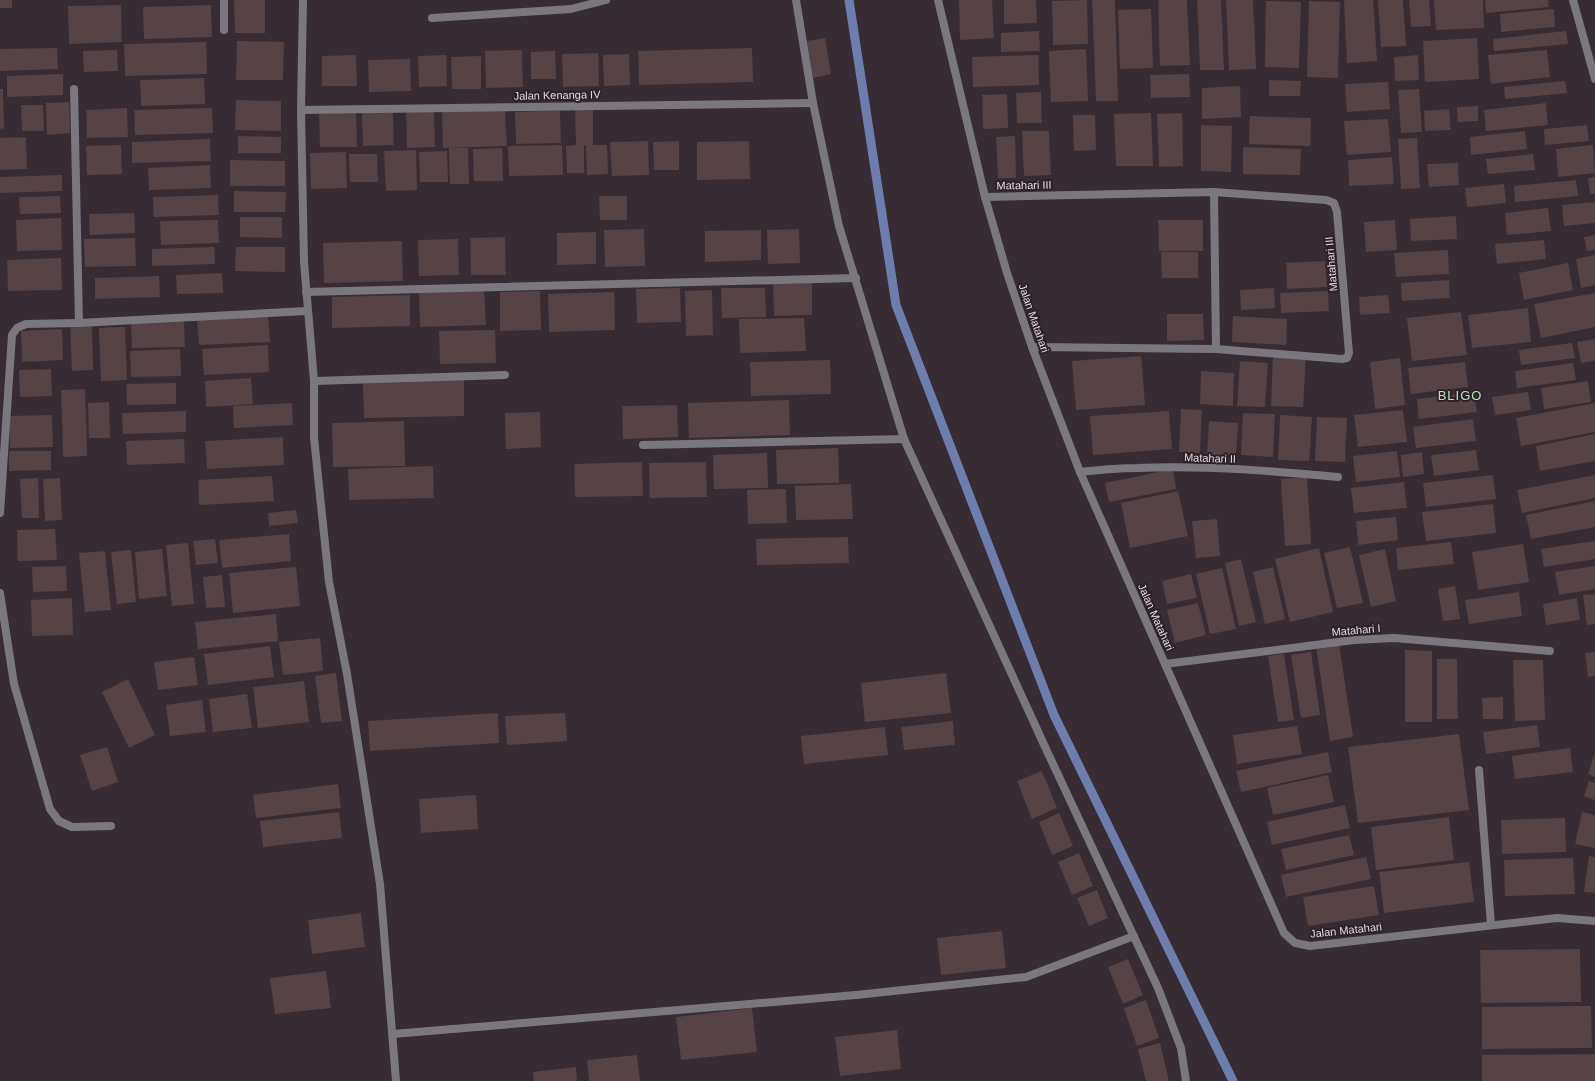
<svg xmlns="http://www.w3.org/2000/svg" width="1595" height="1081" font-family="Helvetica,sans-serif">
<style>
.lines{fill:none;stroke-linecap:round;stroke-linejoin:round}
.stream{stroke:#6d7eac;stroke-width:9}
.building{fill:#554345}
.minor{stroke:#7a777f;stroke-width:8}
.tertiary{stroke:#7a777f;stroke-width:8}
.labels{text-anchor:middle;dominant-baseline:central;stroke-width:4;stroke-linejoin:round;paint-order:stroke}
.street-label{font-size:11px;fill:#e3dae0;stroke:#2d212a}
.quarter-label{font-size:13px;letter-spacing:1px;fill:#a8ebb5;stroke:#2d212a}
</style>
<rect width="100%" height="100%" fill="#372b34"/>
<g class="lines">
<path class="stream" d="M849,0L896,305L1054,715L1233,1081"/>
</g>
<g class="building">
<rect x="0" y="0" width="12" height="8"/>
<path d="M234,0H265V33H235Z"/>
<path d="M959,0H992L994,38L960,40Z"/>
<path d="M1004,0H1036L1037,23L1004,24Z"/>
<path d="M1087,0L1088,44L1053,45L1052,1Z"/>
<path d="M1092,0H1115L1118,101H1096Z"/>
<path d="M1158,0H1187L1190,65L1160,66Z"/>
<path d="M1197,0H1221L1224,70H1200Z"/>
<path d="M1226,0H1253L1256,69L1229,70Z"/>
<path d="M1344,0H1373L1377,61L1347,63Z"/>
<path d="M1378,0H1403L1406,46L1381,47Z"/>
<path d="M1409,0H1429L1431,26L1411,27Z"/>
<path d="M1434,0H1483L1484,28L1436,30Z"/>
<path d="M1485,0H1548L1549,7L1486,13Z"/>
<path d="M1266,1L1301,2L1299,68L1265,67Z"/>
<path d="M1309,1L1340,2L1338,78L1307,77Z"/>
<path d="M121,5L122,42L69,44L68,6Z"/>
<path d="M211,5L212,37L144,39L143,7Z"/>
<path d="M1151,9L1153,68L1120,69L1118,10Z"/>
<path d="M1554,9L1555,27L1501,32L1500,14Z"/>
<path d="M1039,31L1040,51L1001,52V33Z"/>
<path d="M1566,31L1568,44L1494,51L1493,39Z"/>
<path d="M825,38L831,74L813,78L807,41Z"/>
<path d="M1477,38L1479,79L1425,82L1423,41Z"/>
<path d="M237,41L284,42L283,80H236Z"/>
<path d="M206,42L207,74L125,76L124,44Z"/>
<path d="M57,48L58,69L0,71V49Z"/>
<path d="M752,48L753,82L639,85L638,51Z"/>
<path d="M1086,49L1088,101L1051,102L1049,51Z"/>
<path d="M117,50L118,71L84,72L83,51Z"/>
<path d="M522,50L523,87L486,88L485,51Z"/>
<path d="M1547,50L1550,77L1491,84L1488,55Z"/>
<path d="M555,51L556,79H531V52Z"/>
<path d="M598,53L599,86L563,87L562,54Z"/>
<path d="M629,54L630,85L604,86L603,55Z"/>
<path d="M356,55L357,86H322V56Z"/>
<path d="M446,55L447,86L419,87L418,56Z"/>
<path d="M1038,55L1039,85L973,87L972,57Z"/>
<path d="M1418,55L1419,80L1395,81L1394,57Z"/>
<path d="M481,56V89H452L451,57Z"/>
<path d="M410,59L411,91L369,92L368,60Z"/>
<path d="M63,74V95L7,97V76Z"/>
<path d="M1189,74L1190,97L1151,98L1150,75Z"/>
<path d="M204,78L205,104L141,106L140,80Z"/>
<path d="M1269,80L1301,81L1300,96H1269Z"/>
<path d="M1565,81L1567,93L1505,99L1504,87Z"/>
<path d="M1388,82L1390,109L1347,112L1345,84Z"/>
<path d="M1240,86L1241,117L1202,119V88Z"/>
<path d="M0,89H3L4,128L0,129Z"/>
<path d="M1419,89L1422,132L1401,133L1398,90Z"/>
<path d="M1041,92L1042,123H1017L1016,93Z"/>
<path d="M1007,94L1008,128L983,129L982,95Z"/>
<path d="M236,100L281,101V131L235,130Z"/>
<path d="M69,102L70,133L47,135L46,103Z"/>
<path d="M1546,103L1548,125L1486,131L1484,110Z"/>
<path d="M21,105H43L44,131H22Z"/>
<path d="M1478,106V121L1458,122L1457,107Z"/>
<path d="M575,107H593V145H607L608,174L587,175L586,145H584V173H567L566,146L576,145Z"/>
<path d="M127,108L128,137L87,138L86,110Z"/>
<path d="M212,108L213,133L135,135L134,110Z"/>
<path d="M505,109L507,146L443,148L442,111Z"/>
<path d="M1449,109L1451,130L1425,131L1424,111Z"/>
<path d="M560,110L561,143L516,144L515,112Z"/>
<path d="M434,111L435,147L407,148L406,112Z"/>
<path d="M319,112H356L357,147H320Z"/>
<path d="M362,113H393L394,145L363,146Z"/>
<path d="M1151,113L1153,166H1116L1114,114Z"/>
<path d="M1182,113L1183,166L1159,167L1157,114Z"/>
<path d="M1073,115H1095L1096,150L1074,151Z"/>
<path d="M1250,116L1311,118L1310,146L1249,144Z"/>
<path d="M1388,119L1391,152L1347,155L1344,121Z"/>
<path d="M1201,125L1232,126L1231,172L1201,171Z"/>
<path d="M1587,125L1589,141L1545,145L1544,129Z"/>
<path d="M1022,131H1049L1051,175L1024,176Z"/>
<path d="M1525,131L1527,149L1471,155L1470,137Z"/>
<path d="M238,136L281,137V153H238Z"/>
<path d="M1015,136L1016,178H998L996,137Z"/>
<path d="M26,137L27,169L0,170V138Z"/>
<path d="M1417,138L1420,188L1401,189L1398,139Z"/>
<path d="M210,139L211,161L132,163V142Z"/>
<path d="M648,141L649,175L612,176L610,142Z"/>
<path d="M679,141V170H654L653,142Z"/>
<path d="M749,141L750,179L697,180V142Z"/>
<path d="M121,145L122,174L87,175L86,146Z"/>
<path d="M562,145L563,175L509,176L508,146Z"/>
<path d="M1593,145L1595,173L1558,177L1556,149Z"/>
<path d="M1243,147L1301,149L1300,175L1243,174Z"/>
<path d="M449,148H468L469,184H450Z"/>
<path d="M502,148L503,181H474L473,149Z"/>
<path d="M416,150L417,190L386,191L384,151Z"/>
<path d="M447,151L448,182H420L419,152Z"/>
<path d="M346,152L347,188L311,189L310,153Z"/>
<path d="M349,154H377L378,182H350Z"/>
<path d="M1533,154L1535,170L1488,174L1486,159Z"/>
<path d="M1392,157L1394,184L1349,186L1348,160Z"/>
<path d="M230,160L285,161V186H230Z"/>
<path d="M1458,163L1459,185L1429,187L1427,164Z"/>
<path d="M210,165L211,188L149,190L148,168Z"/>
<path d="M62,175V191L0,193V177Z"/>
<path d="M1595,177V194H1590L1588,178Z"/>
<path d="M1576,180L1578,196L1515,202L1514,186Z"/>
<path d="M1504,184L1506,203L1467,207L1465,188Z"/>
<path d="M234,191L286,192L285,212H234Z"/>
<path d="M218,195L219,215L154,217L153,197Z"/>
<path d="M60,196L61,213L20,214L19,197Z"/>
<path d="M599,196H627V220H600Z"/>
<path d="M1595,202V223L1564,226L1562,205Z"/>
<path d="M1548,208L1551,231L1507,235L1505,213Z"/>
<path d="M134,213L135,233L90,235L89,214Z"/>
<path d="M1456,216L1457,239L1411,241L1410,219Z"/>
<path d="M240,217H282V238L240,237Z"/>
<path d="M61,218L62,250L17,251L16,220Z"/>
<path d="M218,220L219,243L161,245L160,221Z"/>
<path d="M1158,220H1203V251H1159Z"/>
<path d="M1395,220L1397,250L1366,252L1364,222Z"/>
<path d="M644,229L645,266L605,267L604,230Z"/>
<path d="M799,229L800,263L768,264L767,230Z"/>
<path d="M761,230V260L705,262V231Z"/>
<path d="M596,232V264L557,265V233Z"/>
<path d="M1595,235V250L1587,251L1584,237Z"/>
<path d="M505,237L506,275H471L470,238Z"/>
<path d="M135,238L136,266L85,267L84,239Z"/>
<path d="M458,239L459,275L419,276L418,240Z"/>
<path d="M1544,240L1546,259L1497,264L1495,244Z"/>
<path d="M402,241L403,281L324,283L323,243Z"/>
<path d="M214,247L215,264L152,266V249Z"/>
<path d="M236,247H285V272L235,271Z"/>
<path d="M1448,250L1449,274L1396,277L1394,253Z"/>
<path d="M1161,252H1198V278H1162Z"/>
<path d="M1595,255V285L1581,288L1576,259Z"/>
<path d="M61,258L62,290L8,291L7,260Z"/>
<path d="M1325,261L1327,287L1287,289L1286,263Z"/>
<path d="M1568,263L1573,290L1524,300L1519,273Z"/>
<path d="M222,273L223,293L177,294L176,275Z"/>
<path d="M159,276L160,297L95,299V278Z"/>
<path d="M1449,280L1450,298L1402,301L1401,283Z"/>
<path d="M812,283V315L774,316L773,284Z"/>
<path d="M680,288L681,322L637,323L636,289Z"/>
<path d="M721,288H765L766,317L722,318Z"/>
<path d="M1274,288L1275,308L1241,310L1240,290Z"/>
<path d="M712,290L713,335L686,336L685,291Z"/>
<path d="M484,291L486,325L420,327L419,293Z"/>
<path d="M540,291L541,330L500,331V292Z"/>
<path d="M1328,291L1329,311L1281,313L1280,293Z"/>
<path d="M614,292L615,330L549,332L548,294Z"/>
<path d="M1595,293V327L1541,338L1534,304Z"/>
<path d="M410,295V326L332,328V297Z"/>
<path d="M1388,295L1390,313L1360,315L1359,297Z"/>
<path d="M1528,308L1531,342L1472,348L1468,315Z"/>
<path d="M1461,312L1467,355L1412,361L1407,318Z"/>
<path d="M1167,314H1203L1204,340L1167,341Z"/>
<path d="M268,315L270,342L199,345L197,319Z"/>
<path d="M1233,316L1287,319L1286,345L1232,342Z"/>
<path d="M804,318L806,351L740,353L739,319Z"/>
<path d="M184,321L185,347L132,348L131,322Z"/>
<path d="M70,325H92L93,370L72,371Z"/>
<path d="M125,327L127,380L101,381L99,328Z"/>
<path d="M62,329L63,360L22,362L21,331Z"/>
<path d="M495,330L496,363L440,364L439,331Z"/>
<path d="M1595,339V361L1581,363L1577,342Z"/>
<path d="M1572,343L1575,358L1521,365L1519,350Z"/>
<path d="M268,345L269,372L204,375L202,349Z"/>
<path d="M180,349L181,376L131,377L130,351Z"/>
<path d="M1273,355L1306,357L1303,407L1271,406Z"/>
<path d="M1141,356L1145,405L1076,410L1072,361Z"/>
<path d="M1400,358L1405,405L1375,409L1370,362Z"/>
<path d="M830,360L831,394L751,396L750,362Z"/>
<path d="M1240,361L1268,363L1265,407L1237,406Z"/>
<path d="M1465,362L1468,387L1411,394L1408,368Z"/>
<path d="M1573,363L1576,380L1517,388L1515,371Z"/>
<path d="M51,369L52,396L20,397L19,370Z"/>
<path d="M1201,371L1234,373L1233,406L1200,404Z"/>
<path d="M251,378L253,404L206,407L205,381Z"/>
<path d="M464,379V416L364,418L363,382Z"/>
<path d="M1588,381L1591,402L1544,409L1541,388Z"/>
<path d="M176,383V404L127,405L126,384Z"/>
<path d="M85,389L87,456L63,457L61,390Z"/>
<path d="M1474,392L1477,412L1419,419L1417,399Z"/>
<path d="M1528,392L1531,410L1495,415L1492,397Z"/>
<path d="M789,400L790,435L689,438L688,403Z"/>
<path d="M109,402L110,438H89L88,403Z"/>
<path d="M292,403L293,425L234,428L233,406Z"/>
<path d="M1595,403V432L1521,446L1516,418Z"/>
<path d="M677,405L678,437L623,439L622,406Z"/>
<path d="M1181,409L1202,410L1200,453L1179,452Z"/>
<path d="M1403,410L1407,442L1358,447L1354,415Z"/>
<path d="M186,411V432L123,434L122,413Z"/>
<path d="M1169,411L1172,449L1093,455L1090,416Z"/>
<path d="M540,412L541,447L506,449L505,413Z"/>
<path d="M1243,413L1275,414L1273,457L1241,455Z"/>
<path d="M52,415L53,447L10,448L9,416Z"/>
<path d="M1280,415L1312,417L1309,461L1278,460Z"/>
<path d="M1317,417L1347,418L1345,462L1315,461Z"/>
<path d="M1473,419L1476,441L1416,448L1413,427Z"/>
<path d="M404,421L405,466L333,467L332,423Z"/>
<path d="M1209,421L1238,423L1236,456L1207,455Z"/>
<path d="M1595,434V461L1540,471L1536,446Z"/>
<path d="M283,437L284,465L207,469L205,441Z"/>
<path d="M184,439L185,463L127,465L126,441Z"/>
<path d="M838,448L839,483L777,484L776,450Z"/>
<path d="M1476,450L1479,470L1434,476L1431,455Z"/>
<path d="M9,451H51V470L9,471Z"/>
<path d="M1397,451L1400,477L1356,482L1353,456Z"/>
<path d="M1422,452L1424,474L1403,477L1401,455Z"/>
<path d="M767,453L768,488L714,489L713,455Z"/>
<path d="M642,462L643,496L575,497L574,464Z"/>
<path d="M706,462L707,497L650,498L649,463Z"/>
<path d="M433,466L434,498L349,500L348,469Z"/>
<path d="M1173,469L1176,489L1109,502L1105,483Z"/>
<path d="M1493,475L1496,499L1426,507L1423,483Z"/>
<path d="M1595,475V498L1522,513L1517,490Z"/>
<path d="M272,476L274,501L199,505L198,480Z"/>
<path d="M1307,477L1311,544L1285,546L1281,479Z"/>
<path d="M38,478L39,518H22L20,479Z"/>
<path d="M60,478L62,520L45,521L43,479Z"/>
<path d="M1404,482L1407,508L1354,513L1351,488Z"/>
<path d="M851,484L853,519L796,520L795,486Z"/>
<path d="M786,489L787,523L748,524L747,490Z"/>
<path d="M1178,491L1188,536L1130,548L1121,503Z"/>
<path d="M1595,501V527L1531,539L1526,515Z"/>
<path d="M1493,504L1496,533L1426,541L1422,512Z"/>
<path d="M296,510L298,523L269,526L268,513Z"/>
<path d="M1396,517L1398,540L1358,545L1356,521Z"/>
<path d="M1217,519L1220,556L1196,558L1192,521Z"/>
<path d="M55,529L57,560L18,561L17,530Z"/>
<path d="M289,534L291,561L222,568L219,540Z"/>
<path d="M848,537L849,563L757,565L756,539Z"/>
<path d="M215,539L218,563L196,565L193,541Z"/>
<path d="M1595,541V559L1544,567L1541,549Z"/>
<path d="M1451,542L1454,564L1398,570L1396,548Z"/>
<path d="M188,543L194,604L172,606L166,545Z"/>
<path d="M1523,544L1529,582L1478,590L1472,552Z"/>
<path d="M1350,547L1363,603L1337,608L1324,553Z"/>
<path d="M1319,548L1333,612L1290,622L1275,559Z"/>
<path d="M162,549L167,596L139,599L135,552Z"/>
<path d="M1385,549L1396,601L1371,607L1359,555Z"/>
<path d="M131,550L136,602L117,604L111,552Z"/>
<path d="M105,551L111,610L85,612L79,553Z"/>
<path d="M1241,559L1256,622L1239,626L1225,563Z"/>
<path d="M66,566L67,591L33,592L32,567Z"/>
<path d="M1595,566V589L1559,595L1555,572Z"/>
<path d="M296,567L300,606L233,613L229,573Z"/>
<path d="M1273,567L1285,619L1265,624L1253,572Z"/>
<path d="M1222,568L1236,629L1210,634L1196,574Z"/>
<path d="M1191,574L1197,598L1167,604L1162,581Z"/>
<path d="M222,575L225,607L206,608L203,577Z"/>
<path d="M1455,586L1460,619L1443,621L1438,589Z"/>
<path d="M1519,592L1522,616L1469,624L1465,600Z"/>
<path d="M1595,594V624L1587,625L1583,595Z"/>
<path d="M72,598L73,635L32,636L31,600Z"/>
<path d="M1577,598L1580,620L1546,625L1543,604Z"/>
<path d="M1198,603L1206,635L1175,643L1167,610Z"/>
<path d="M276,614L278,641L198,649L195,622Z"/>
<path d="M320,638L323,671L283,675L279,642Z"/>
<path d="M1339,643L1353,737L1330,741L1316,646Z"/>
<path d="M270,646L274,677L208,685L204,654Z"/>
<path d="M1405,650L1432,651V722H1405Z"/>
<path d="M1311,652L1320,715L1301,718L1291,655Z"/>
<path d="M1595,652V676L1588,677L1585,653Z"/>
<path d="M1284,654L1294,720L1278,722L1268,656Z"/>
<path d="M194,657L198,685L158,690L154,662Z"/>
<path d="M1437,659H1457L1458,719H1437Z"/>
<path d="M1513,660H1543L1545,720L1515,721Z"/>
<path d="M336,673L342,721L321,723L315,676Z"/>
<path d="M946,673L951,713L865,722L861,683Z"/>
<path d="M128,679L155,735L129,748L102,692Z"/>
<path d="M304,681L309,722L258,728L253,687Z"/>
<path d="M247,694L252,728L213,732L209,699Z"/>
<path d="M1503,697V719H1483L1482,698Z"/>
<path d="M202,700L206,732L170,736L166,705Z"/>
<path d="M498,713L499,743L370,751L368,721Z"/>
<path d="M565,713L567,741L507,745L505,716Z"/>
<path d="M953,721L955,745L904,750L901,727Z"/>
<path d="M1537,725L1540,747L1486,754L1483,732Z"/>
<path d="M1297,726L1302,754L1237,764L1233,735Z"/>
<path d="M885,727L888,755L804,764L801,736Z"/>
<path d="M1459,734L1469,810L1358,823L1348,747Z"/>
<path d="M107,747L118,782L92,791L80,755Z"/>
<path d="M1570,748L1573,772L1515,779L1512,756Z"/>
<path d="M1328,752L1332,772L1241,792L1236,771Z"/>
<path d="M1595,752V777L1588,774Z"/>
<path d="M1042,771L1057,808L1032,819L1017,781Z"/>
<path d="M1328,775L1334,802L1273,815L1267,788Z"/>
<path d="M1589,781L1595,783V800L1584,796Z"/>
<path d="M338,784L341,808L256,818L253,795Z"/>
<path d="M476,795L478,829L421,833L419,799Z"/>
<path d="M1345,805L1350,828L1272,845L1267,822Z"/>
<path d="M339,812L342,838L263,847L260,821Z"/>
<path d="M1582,812L1595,815V848L1575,844Z"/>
<path d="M1059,813L1073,846L1052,855L1039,822Z"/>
<path d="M1449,817L1454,860L1376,870L1371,827Z"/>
<path d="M1565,818L1566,852L1502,854L1501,820Z"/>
<path d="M1349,835L1354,855L1286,870L1281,849Z"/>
<path d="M1079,853L1093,886L1072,895L1058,862Z"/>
<path d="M1589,856L1595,857V893L1584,892Z"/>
<path d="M1366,857L1371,879L1286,897L1281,875Z"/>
<path d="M1573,858L1575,894L1505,896L1504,860Z"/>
<path d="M1469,862L1474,902L1384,913L1379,872Z"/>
<path d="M1374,886L1379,915L1308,926L1303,897Z"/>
<path d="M1097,890L1108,918L1089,926L1077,898Z"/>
<path d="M361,913L365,947L312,954L308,920Z"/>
<path d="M1002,931L1006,968L941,975L937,938Z"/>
<path d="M1580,949L1581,1002L1481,1003L1480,950Z"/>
<path d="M1128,959L1143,995L1123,1004L1108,967Z"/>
<path d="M326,971L331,1008L275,1014L270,978Z"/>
<path d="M1146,1000L1159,1038L1137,1046L1124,1008Z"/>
<path d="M1591,1006L1592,1048L1482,1049V1007Z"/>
<path d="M752,1008L757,1052L681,1060L676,1017Z"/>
<path d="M897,1030L901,1069L840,1076L835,1037Z"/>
<path d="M1160,1043L1169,1081H1146L1138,1049Z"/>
<path d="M1595,1054V1081H1482V1055Z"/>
<path d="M637,1055L640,1081H589L587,1060Z"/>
<path d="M576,1067L577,1081H534L533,1072Z"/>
</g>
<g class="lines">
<g class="minor">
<path d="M224,0V30"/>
<path d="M303,0L301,110L304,262L314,381V438L329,582L347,674L380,884L396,1081"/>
<path d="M796,0L813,103L839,226L904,439L1046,749L1158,988L1181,1048L1186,1081"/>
<path d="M938,0L985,197L1007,273L1032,347L1080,472L1284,933L1295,943L1310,946L1557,918L1595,921"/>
<path d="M432,18L571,9L606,0"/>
<path d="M74,89L79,323L307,311"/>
<path d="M301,110L813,103"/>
<path d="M1214,192L1216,349"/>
<path d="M985,197L1214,192L1326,200L1334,203L1337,212L1349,353L1347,358L1342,359L1216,349L1032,347"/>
<path d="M306,292L856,278"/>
<path d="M314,381L505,375"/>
<path d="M643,445L904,439"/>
<path d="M1080,472C1099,470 1118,468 1137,468C1204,465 1272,471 1338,477"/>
<path d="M0,513L12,335L17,328L26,324L79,323"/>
<path d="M0,593L14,684L50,809L59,821L72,827L111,826"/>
<path d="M1165,664L1354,640L1394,638L1550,651"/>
<path d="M1479,770L1491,925"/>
<path d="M393,1034L856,995L1026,977L1134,936"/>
</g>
<path class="tertiary" d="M1573,0L1595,79"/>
</g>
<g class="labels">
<g class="street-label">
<text transform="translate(557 95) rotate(-1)">Jalan Kenanga IV</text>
<text transform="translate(1024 185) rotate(-1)">Matahari III</text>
<text transform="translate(1331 264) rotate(-95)">Matahari III</text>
<text transform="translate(1034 318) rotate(71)">Jalan Matahari</text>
<text transform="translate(1210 458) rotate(2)">Matahari II</text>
<text transform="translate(1156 617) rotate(66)">Jalan Matahari</text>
<text transform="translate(1356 630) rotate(-5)">Matahari I</text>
<text transform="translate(1346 930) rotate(-6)">Jalan Matahari</text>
</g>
<g class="quarter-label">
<text x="1460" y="395">BLIGO</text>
</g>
</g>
</svg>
